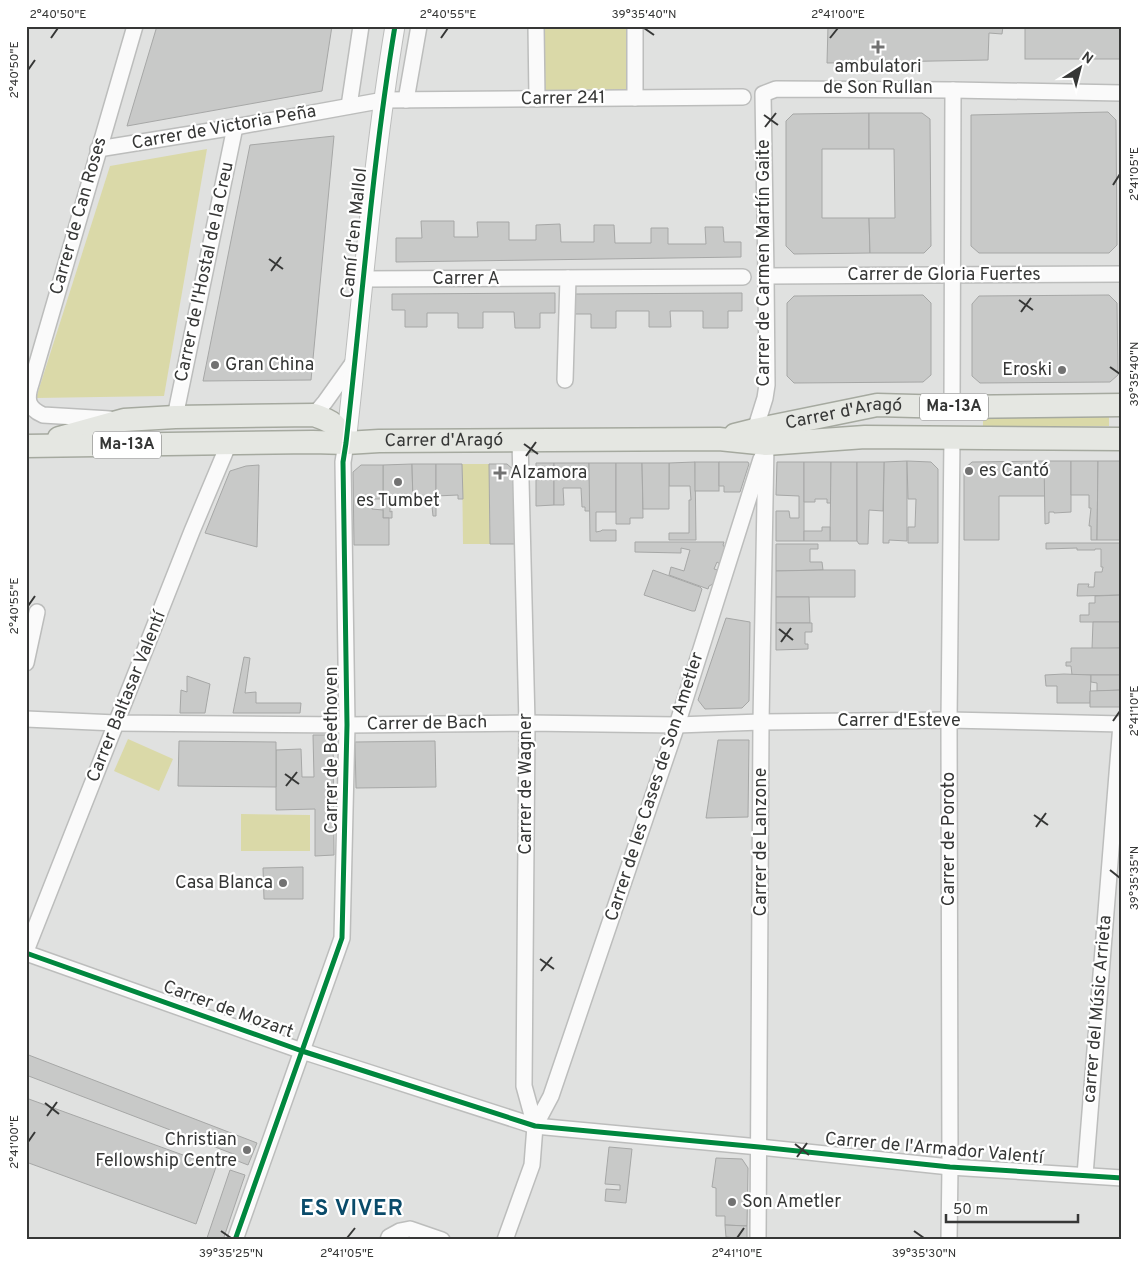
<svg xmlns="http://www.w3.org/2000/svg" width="1148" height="1266" font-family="Overpass,sans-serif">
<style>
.green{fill:#dad9a8}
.building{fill:#c8c9c8;stroke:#a6a7a6}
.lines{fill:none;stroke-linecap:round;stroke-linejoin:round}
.minor-casing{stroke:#bcbdbc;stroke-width:18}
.tertiary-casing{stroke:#bcbdbc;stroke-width:21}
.primary-casing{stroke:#a5a99f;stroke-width:25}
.minor{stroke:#fafafa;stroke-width:15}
.tertiary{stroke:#fafafa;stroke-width:19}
.primary{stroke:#e5e7e2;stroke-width:22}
.cycleway-casing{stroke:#fff;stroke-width:8}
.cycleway{stroke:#00873e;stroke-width:5}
.ticks{fill:none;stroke:#363736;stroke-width:2}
.poi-dot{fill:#727272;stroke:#fff;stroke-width:2}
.labels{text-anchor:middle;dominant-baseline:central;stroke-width:4.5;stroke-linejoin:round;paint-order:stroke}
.shield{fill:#fff;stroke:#727372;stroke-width:1}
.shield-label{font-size:16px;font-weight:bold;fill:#363736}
.poi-label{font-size:18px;fill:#363736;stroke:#fff;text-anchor:start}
.street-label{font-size:18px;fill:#363736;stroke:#fff}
.district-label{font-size:22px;font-weight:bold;letter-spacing:1px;fill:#0a4b6a;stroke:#fff}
.neatline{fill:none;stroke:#363736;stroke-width:2}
.ticks-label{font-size:12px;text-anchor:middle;fill:#363736}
</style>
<rect width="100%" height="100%" fill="#e0e1e0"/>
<g class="green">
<path d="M536,26H635V98L537,99Z"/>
<path d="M207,149L164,396L36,398L110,166Z"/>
<path d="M1109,416V426L983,427V417Z"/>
<path d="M462,464H489L490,544H463Z"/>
<path d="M128,739L173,759L159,791L114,771Z"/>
<path d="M241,814L310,815V851H241Z"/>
</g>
<g class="building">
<path d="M157,26H332L322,91L127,126Z"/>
<path d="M828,26H1003L1002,34L989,33L988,60L827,63Z"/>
<rect x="1025" y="26" width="97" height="33"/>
<path d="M1108,112L1116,120L1117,245L1109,253H979L971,246V115Z"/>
<path d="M869,113V149H822V218H869L870,253L794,254L786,246V121L793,114Z"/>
<path d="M869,113H922L930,119L931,246L924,253H870L869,218H895L894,149H869Z"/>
<path d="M334,136L311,380L203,381L250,145Z"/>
<path d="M421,221H454V237H478L477,222H509V240H536V225L560,224L561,242H594V225H614L615,243H651V228H668V244H706L705,227H723L724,242H741V257L396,262V238H422Z"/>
<path d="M555,293V313H540V328H515L514,312H483V328H458V313H427V327H405V310H392V294Z"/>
<path d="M742,293V311H728V328H703V311H670L671,327H649V311H616V328H591V314H575V294Z"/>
<path d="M923,295L931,303V375L923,382L794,383L787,376V303L794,296Z"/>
<path d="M1109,295L1117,303L1118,375L1110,382L980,383L972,376V304L979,296Z"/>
<path d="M907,461V541L889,540V543H883L884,462Z"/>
<path d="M907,461L931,462L938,469V543H908V527H915L916,499H908Z"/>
<path d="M1044,461L1045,496H999V540H964V469L972,462Z"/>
<path d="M1044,461H1071V512L1054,513V512H1049V523L1045,524Z"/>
<path d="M1071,461H1098L1097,540H1091V526H1089L1091,508H1089V495H1071Z"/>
<path d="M1098,461H1120L1122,463V540H1097Z"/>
<path d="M695,462L696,540H669V533H689V500H691L690,486H669V463Z"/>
<rect x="695" y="462" width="24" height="29"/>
<path d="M719,462H748L749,464L740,492H724V486H719Z"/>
<path d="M777,462H804V541H776V511H789L790,518H799V496L776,495Z"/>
<path d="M804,462H831V503H827V499H815V502H804Z"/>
<path d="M831,462H857V541H830Z"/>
<path d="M857,462H884L883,511L869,510L868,544H859L857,541Z"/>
<path d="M536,463H554V505L536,506Z"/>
<path d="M554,463H589L590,511H585V507H582L581,488H563L564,505H554Z"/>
<path d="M589,463H616V512H596V532L601,531L602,530H616V541H590Z"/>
<path d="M616,463H642L643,518H630V524H616Z"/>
<path d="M642,463H669V509H643Z"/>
<path d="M412,464L413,506H390V512L392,511V518H383V465Z"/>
<path d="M412,464H436V516H433L431,497H418V503H413Z"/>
<path d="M436,464H462L463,499H458V495L436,496Z"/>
<path d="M489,464H507L515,471L516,544H490Z"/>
<path d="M259,465L257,547L205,533L230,471L246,466Z"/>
<path d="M361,465H383V499H372V509L383,510V518H389V545H354L353,472Z"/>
<path d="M822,527H830V541H804V531H822Z"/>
<path d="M635,542H724L723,545L725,548L720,564L717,562L714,569L718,570L713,584L709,586L708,589L669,575L671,567L684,571L690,550L681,548V553L635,552Z"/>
<path d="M1046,543H1122V595L1077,596L1078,584H1089L1088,587H1094L1095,572H1102L1103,567H1101V549H1095V550H1077V548L1046,549Z"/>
<path d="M776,544H818V549H810V562H822L823,570L776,571Z"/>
<path d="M653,570L700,587L702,589L695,611H692L644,595Z"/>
<path d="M823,570H855V597H776V571Z"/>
<path d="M1122,595V622H1080V615H1089V603H1095V596Z"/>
<path d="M776,597H809L810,623H776Z"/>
<path d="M726,618L750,622L749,701L742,708L705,709L698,700Z"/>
<path d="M1093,622H1122V648L1092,649Z"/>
<path d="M776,623H812V632H805V644H808V649L776,650Z"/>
<path d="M1071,648H1122V675H1072L1071,666H1066V662H1071Z"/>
<path d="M244,657L250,658L245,693L256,692V703H301L300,713H233Z"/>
<path d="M1064,674L1091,675L1090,703H1057V686H1046L1045,675Z"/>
<path d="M1091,675H1122V690L1097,691V683L1091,682Z"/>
<path d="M187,676L210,684L205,713H180L181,690L187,692Z"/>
<path d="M1122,690V707H1090V691Z"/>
<path d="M313,735H333L334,855L315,856V809L276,810V750L301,749L302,777H314Z"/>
<path d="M718,740H749L748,817L706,818Z"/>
<path d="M179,741L276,742V787L178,786Z"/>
<path d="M435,741L436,787L356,788L355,742Z"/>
<path d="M303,867V899H264L263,868Z"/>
<path d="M26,1054L257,1143L248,1165L235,1160L236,1155L26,1075Z"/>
<path d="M26,1098L216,1167L196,1224L26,1162Z"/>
<path d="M609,1147L632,1149L626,1203L605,1201L606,1189L620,1190V1185L605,1184Z"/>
<path d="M716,1158L742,1159L748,1168L747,1226L725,1225V1216H716V1188L712,1187Z"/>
<path d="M230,1170L245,1175L223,1240H212L207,1238Z"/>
<path d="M725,1225L747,1226V1239L726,1237Z"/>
</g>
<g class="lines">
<g class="minor-casing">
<g id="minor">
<path d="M536,26L537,99"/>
<path d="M635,26V98"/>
<path d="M406,100L419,26"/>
<path d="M349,106L361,26"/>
<path d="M98,149L235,127L384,100L743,97"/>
<path d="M766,276L1122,274"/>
<path d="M363,279L743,277"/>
<path d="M565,380L568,278"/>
<path d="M952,407L953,90"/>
<path d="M314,415L325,402L355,360"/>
<path d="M175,417L235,127"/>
<path d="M110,419L43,415C27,408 26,399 31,384L135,26"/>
<path d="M755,430L765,398L767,385L766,276L763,94L776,89L953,90L1122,93"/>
<path d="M26,663L37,612"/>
<path d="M26,719L116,723L347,725L527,723L677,725L761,722L949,720L1122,724"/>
<path d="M26,951L192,531L229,443"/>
<path d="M26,953L302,1051L535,1126L759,1147L950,1167L1122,1178"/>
<path d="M535,1126L551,1096L677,725L761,459"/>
<path d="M1085,1175L1121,724"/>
<path d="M235,1240L342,938L347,725L343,462L346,443"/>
<path d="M388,1240L389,1237L400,1231L410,1229L442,1240"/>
<path d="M505,1240L532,1165L535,1126L524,1086L527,723L520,440"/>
<path d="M758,1240L761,722L766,444"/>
<path d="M949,1240L950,1167L949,720L952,439"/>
</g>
</g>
<g class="tertiary-casing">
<path id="tertiary" d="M346,443C362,304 372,164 395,26"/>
</g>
<g class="primary-casing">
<g id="primary">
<path id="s1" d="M735,435L755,430L877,405L952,407L1122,405"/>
<path d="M59,438L124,420L175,417L314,415C334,422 336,424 346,443"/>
<path id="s2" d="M26,446L313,442L346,443L379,441L719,439L766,444L865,437L1122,439"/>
</g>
</g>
<use href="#minor" class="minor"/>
<use href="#tertiary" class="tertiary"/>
<use href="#primary" class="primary"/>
<g class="cycleway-casing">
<g id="cycleway">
<path d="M26,953L302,1051L535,1126L759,1147L950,1167L1122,1178"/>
<path d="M235,1240L342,938L347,725L343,462L346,443C362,304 372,164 395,26"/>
</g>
</g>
<use href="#cycleway" class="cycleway"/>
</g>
<path class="ticks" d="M644,28L654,35M51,38L58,28M441,38L448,28M830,38L838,28M28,70L35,60M764,115L778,125M765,127L776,113M1113,185L1120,174M269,259L283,269M271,271L281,257M1019,300L1033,310M1021,312L1031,298M1110,367L1120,374M524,444L538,454M526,456L536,442M28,606L35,596M779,629L793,640M781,642L791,628M1113,721L1120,711M285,774L299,784M286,786L297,772M1034,815L1048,825M1036,827L1046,813M1110,870L1120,878M540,959L554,969M541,971L552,957M45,1103L59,1114M47,1116L57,1102M28,1142L35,1132M795,1144L809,1155M797,1157L807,1143M221,1231L231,1238M914,1231L924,1238M347,1238L355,1228M737,1238L744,1228"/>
<g class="poi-dot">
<path d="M875.5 39.5h5v5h5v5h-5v5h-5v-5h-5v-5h5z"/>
<circle cx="215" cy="365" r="5"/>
<circle cx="1062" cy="370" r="5"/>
<circle cx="969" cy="471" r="5"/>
<path d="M497.5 465.5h5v5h5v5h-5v5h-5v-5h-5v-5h5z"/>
<circle cx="398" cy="482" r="5"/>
<circle cx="283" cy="883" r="5"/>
<circle cx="247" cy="1150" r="5"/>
<circle cx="732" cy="1202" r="5"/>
</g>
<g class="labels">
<g class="shield">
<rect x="920" y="393.5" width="68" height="27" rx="4"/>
<rect x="93" y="431.5" width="68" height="27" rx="4"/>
</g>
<g class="shield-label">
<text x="954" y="407">Ma-13A</text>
<text x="127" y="445">Ma-13A</text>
</g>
<g class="poi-label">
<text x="878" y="67" text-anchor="middle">ambulatori<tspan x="878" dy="21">de Son Rullan</tspan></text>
<text x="225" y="365">Gran China</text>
<text x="1052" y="370" text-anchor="end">Eroski</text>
<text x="979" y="471">es Cantó</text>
<text x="510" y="473">Alzamora</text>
<text x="398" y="501" text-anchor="middle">es Tumbet</text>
<text x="273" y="883" text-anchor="end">Casa Blanca</text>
<text x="237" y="1140" text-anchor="end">Christian<tspan x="237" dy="21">Fellowship Centre</tspan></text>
<text x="742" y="1202">Son Ametler</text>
</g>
<g class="street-label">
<text transform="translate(563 99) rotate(-1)">Carrer 241</text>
<text transform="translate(224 128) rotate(-10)">Carrer de Victoria Peña</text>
<text transform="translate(79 216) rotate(-74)">Carrer de Can Roses</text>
<text transform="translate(355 233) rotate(-84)">Camí d'en Mallol</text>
<text transform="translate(764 263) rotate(-90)">Carrer de Carmen Martín Gaite</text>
<text transform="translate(205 272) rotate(-78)">Carrer de l'Hostal de la Creu</text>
<text x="944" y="275">Carrer de Gloria Fuertes</text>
<text x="466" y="279">Carrer A</text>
<text stroke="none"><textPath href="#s1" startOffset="111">Carrer d'Aragó</textPath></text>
<text stroke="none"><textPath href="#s2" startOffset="418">Carrer d'Aragó</textPath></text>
<text transform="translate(127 697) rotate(-68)">Carrer Baltasar Valentí</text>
<text x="899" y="721">Carrer d'Esteve</text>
<text transform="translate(427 724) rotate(-1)">Carrer de Bach</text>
<text transform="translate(332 750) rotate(-90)">Carrer de Beethoven</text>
<text transform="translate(526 784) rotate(-90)">Carrer de Wagner</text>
<text transform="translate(655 787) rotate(-72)">Carrer de les Cases de Son Ametler</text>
<text transform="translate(949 839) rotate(-90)">Carrer de Poroto</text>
<text transform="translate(761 842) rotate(-90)">Carrer de Lanzone</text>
<text transform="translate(1098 1009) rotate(-85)">carrer del Músic Arrieta</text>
<text transform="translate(228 1010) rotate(20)">Carrer de Mozart</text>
<text transform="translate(934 1149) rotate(5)">Carrer de l'Armador Valentí</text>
</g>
<g class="district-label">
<text x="352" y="1209">ES VIVER</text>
</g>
</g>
<rect width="1148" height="1266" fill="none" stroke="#ffffff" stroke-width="55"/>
<g transform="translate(1080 68) rotate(36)" stroke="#ffffff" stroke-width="4" paint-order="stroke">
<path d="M0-4L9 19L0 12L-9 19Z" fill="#363736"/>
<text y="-8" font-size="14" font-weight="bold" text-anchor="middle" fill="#363736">N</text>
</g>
<path d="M946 1214v8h132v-8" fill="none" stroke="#363736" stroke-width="2.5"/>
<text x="953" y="1214" font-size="15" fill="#363736" stroke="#ffffff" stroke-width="4" paint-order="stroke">50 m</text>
<rect x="28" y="28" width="1092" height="1210" class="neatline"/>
<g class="ticks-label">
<text x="58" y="18">2°40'50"E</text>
<text x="448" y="18">2°40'55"E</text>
<text x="644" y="18">39°35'40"N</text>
<text x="838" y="18">2°41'00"E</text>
<text transform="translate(14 70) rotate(-90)" y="4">2°40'50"E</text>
<text transform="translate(1134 174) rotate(-90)" y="4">2°41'05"E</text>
<text transform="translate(1134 374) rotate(-90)" y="4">39°35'40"N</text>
<text transform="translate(14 606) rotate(-90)" y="4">2°40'55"E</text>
<text transform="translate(1134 711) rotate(-90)" y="4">2°41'10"E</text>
<text transform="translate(1134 878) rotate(-90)" y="4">39°35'35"N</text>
<text transform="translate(14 1142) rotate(-90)" y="4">2°41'00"E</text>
<text x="231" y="1257">39°35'25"N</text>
<text x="347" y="1257">2°41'05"E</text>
<text x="737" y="1257">2°41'10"E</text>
<text x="924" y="1257">39°35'30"N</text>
</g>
</svg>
